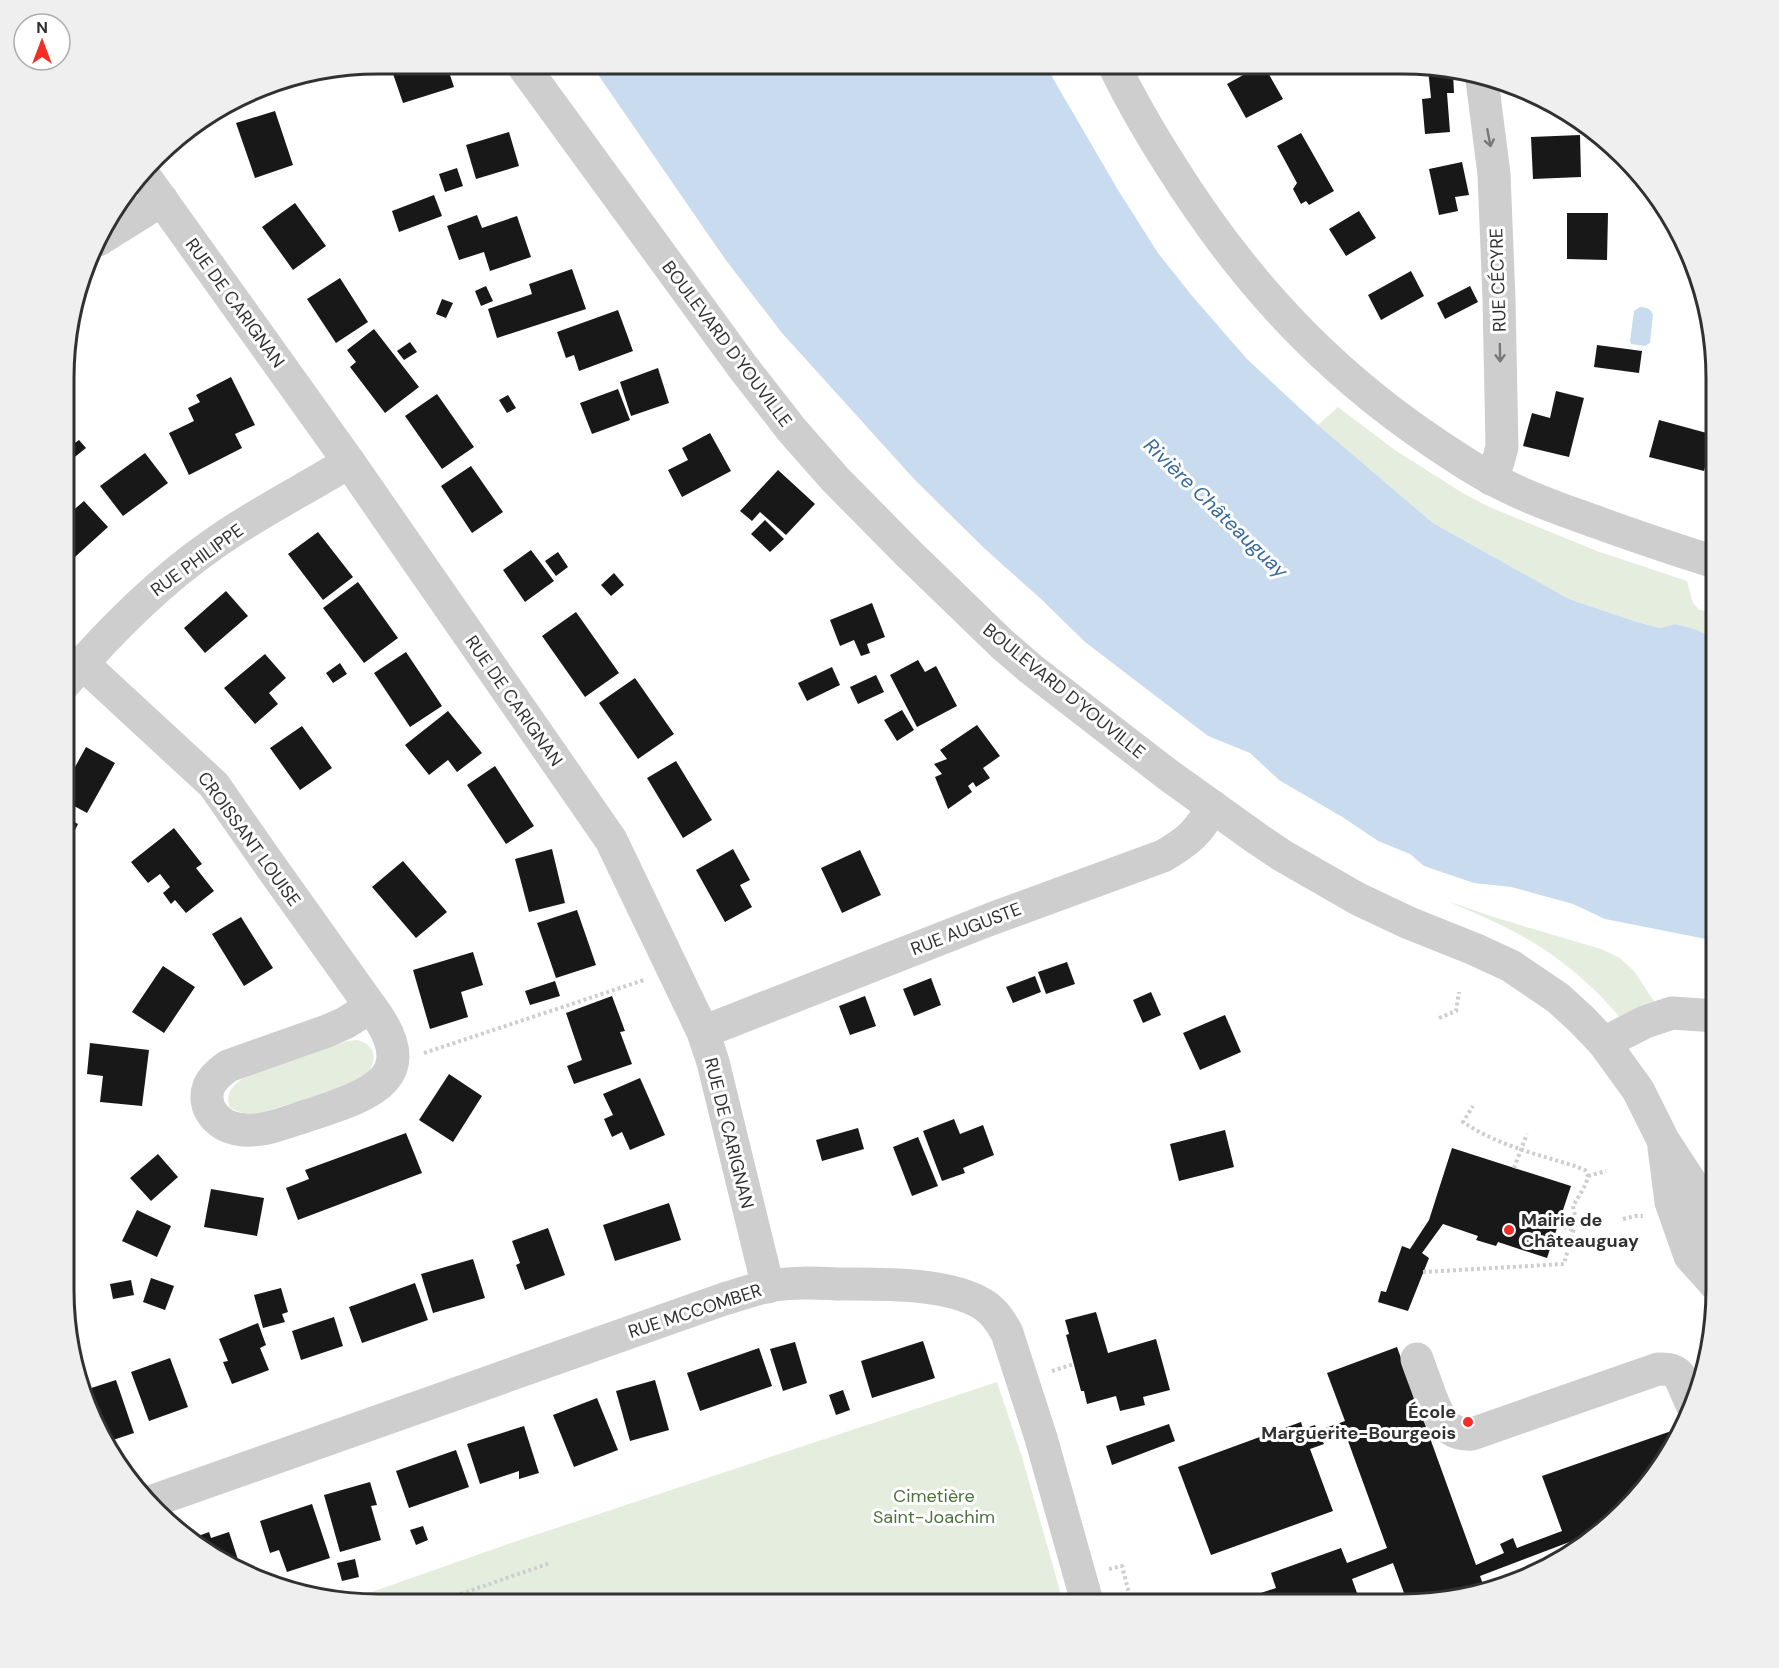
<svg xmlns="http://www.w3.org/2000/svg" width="1779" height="1668" font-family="'DM Sans',sans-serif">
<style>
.green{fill:#e5eede}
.water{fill:#c9dcef}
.building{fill:#181818}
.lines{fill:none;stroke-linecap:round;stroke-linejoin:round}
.path{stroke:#cecece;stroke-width:4;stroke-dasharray:3 3;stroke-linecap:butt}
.minor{stroke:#cecece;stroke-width:33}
.oneway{stroke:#787878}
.poi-dot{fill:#f32e27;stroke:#fff;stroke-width:2}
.labels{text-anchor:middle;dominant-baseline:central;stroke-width:6;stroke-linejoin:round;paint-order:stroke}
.street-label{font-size:18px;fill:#313131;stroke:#fff}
.poi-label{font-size:18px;font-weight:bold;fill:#313131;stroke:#fff;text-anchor:start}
.park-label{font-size:18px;fill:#4d713a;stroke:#fff}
.water-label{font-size:20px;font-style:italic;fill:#37699a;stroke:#fff}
.rim{fill:none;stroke:#313131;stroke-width:3}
</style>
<rect width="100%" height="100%" fill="#fff"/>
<g class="green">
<path d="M1338,407L1395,450L1461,492L1487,506L1597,551L1687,581L1693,603L1699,610L1707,611L1710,603L1709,589L1715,591L1716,639L1675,624L1660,628L1637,622L1569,599L1433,523L1318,425Z"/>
<path d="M1447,901L1500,919L1601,949L1620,958L1635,972L1655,1003L1621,1019C1599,992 1572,968 1542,948C1513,929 1479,915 1447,901Z"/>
<path d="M358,1040C381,1047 376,1068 360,1081L261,1113L245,1114L230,1108C224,1093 234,1084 246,1076L347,1041Z"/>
<path d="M997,1382L1022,1457L1064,1605H377L346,1601L508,1544Z"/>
</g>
<g class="water">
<path d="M590,63H1044L1118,190L1158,253L1193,297L1247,359L1318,425L1433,523L1569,599L1637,622L1660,628L1675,624L1694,629L1716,639V941L1605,919L1573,904L1511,887L1474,883L1424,866L1410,854L1378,841L1344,818L1279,780L1250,753L1208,736L1085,642L1041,599L984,548L914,479L782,333L725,259Z"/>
<path d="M1640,307C1646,307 1651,309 1653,315L1650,343L1645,346L1631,344L1630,341L1634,311Z"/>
</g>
<g class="building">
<path d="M406,63H429L430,67L446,63L454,87L403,103L391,68Z"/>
<path d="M1263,64L1283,99L1246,118L1227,84Z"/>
<path d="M1438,68L1453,72L1454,93H1447L1450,132L1425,134L1422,99L1431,98L1428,69Z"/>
<path d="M275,111L293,165L255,178L236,123Z"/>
<path d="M509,132L519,166L476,179L466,145Z"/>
<path d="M1301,133L1334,191L1309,205L1306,201L1301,204L1293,189L1297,183L1277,146Z"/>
<path d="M1580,135L1581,177L1533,179L1531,137Z"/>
<path d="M1462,162L1469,195L1455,197L1458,211L1439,215L1429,169Z"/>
<path d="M457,168L463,186L445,192L439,174Z"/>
<path d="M434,195L442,216L399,232L392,211Z"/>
<path d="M295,203L326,246L293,270L262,227Z"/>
<path d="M1359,211L1376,238L1346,256L1329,229Z"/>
<path d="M1567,213H1608L1607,260L1567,259Z"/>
<path d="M477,215L482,228L517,216L531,257L490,271L484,252L459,260L447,226Z"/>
<path d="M572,269L586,309L497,338L488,309L532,294L529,284Z"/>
<path d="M1411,271L1424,296L1381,320L1368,295Z"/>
<path d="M340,278L368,322L336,343L307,299Z"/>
<path d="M486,286L493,301L481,306L475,291Z"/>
<path d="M1470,286L1478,302L1445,319L1437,303Z"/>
<path d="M442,299L453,303L446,318L436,314Z"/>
<path d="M618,310L633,351L579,371L574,355L566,358L557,332Z"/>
<path d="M374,329L419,387L385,413L350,367L356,362L347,350Z"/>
<path d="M410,342L417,352L404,360L397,351Z"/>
<path d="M1597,345L1642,351L1639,373L1594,367Z"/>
<path d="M66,349L75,360L66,367Z"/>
<path d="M658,368L669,403L631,416L620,382Z"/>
<path d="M231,377L255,425L235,434L242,448L189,475L169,433L194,421L188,408L200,402L196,395Z"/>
<path d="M618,389L630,420L592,434L580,403Z"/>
<path d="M1556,391L1584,398L1569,457L1523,446L1532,413L1550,418Z"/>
<path d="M437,394L474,447L442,469L405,416Z"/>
<path d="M508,395L516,408L507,413L499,400Z"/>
<path d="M1659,420L1714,435L1704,471L1649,457Z"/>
<path d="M710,433L731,471L682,497L668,470L688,460L682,448Z"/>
<path d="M79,440L86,448L71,460L65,450Z"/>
<path d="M145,453L168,483L123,516L100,486Z"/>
<path d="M65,465L73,475L65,481Z"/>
<path d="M471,466L503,512L472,533L441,486Z"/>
<path d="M778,470L815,504L786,535L760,512L752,521L740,511Z"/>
<path d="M84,501L108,527L65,566V508L70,513Z"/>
<path d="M765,520L784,539L770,552L751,534Z"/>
<path d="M318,532L353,577L323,600L288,554Z"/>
<path d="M531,550L554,581L525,602L503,570Z"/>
<path d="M558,552L568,567L556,576L545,561Z"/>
<path d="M614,573L624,585L611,596L601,585Z"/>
<path d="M358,582L398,638L364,663L323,608Z"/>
<path d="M226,591L248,616L205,653L184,628Z"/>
<path d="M872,603L885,637L867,644L870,653L861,656L854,640L840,646L830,620Z"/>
<path d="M576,612L619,673L585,697L542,636Z"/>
<path d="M406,652L442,706L410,727L374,673Z"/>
<path d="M265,654L286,678L269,693L278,704L255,724L224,688Z"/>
<path d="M918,660L925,672L936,666L957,706L917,727L890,675Z"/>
<path d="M340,663L347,674L333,683L326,673Z"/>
<path d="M832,667L840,685L807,701L798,683Z"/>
<path d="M876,675L884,692L858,704L850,687Z"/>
<path d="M635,678L674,734L638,759L599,703Z"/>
<path d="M902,710L914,730L897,741L884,720Z"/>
<path d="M448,711L482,753L457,772L448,760L429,775L405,745Z"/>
<path d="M977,725L1000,756L983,768L990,778L976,787L973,782L968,786L972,792L948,809L935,777L942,774L934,764L947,759L940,750Z"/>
<path d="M302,726L332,768L300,790L270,748Z"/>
<path d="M86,747L115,763L87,813L65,801V777L71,765L75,767Z"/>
<path d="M676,761L712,820L683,838L647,778Z"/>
<path d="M495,766L534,826L506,844L467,785Z"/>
<path d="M65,817L78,824L65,850Z"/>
<path d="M174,828L202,864L196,868L214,891L186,913L175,900L171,904L163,893L170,887L160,874L148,883L131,862Z"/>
<path d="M552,849L565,903L529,912L515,859Z"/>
<path d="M733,849L750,880L740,885L752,907L725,922L696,870Z"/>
<path d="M860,850L881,895L842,913L821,868Z"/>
<path d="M403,861L447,912L416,938L372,887Z"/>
<path d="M577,910L596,965L556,978L537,923Z"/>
<path d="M241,917L273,968L244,986L212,934Z"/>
<path d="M473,952L483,985L461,992L468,1017L430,1029L413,970Z"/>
<path d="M1067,962L1075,984L1046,994L1038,972Z"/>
<path d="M163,966L195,987L164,1033L132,1012Z"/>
<path d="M1035,976L1041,992L1013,1003L1006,987Z"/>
<path d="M931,978L941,1005L914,1016L903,989Z"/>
<path d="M555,981L560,996L530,1005L525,991Z"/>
<path d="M1151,992L1161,1015L1143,1023L1133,1000Z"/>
<path d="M612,996L625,1031L620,1032L632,1064L574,1084L567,1066L582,1060L566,1013Z"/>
<path d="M865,996L876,1026L850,1035L839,1006Z"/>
<path d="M1225,1015L1241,1052L1200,1070L1183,1033Z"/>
<path d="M90,1043L149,1050L142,1106L100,1102L103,1076L87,1074Z"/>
<path d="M449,1074L482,1096L453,1142L419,1120Z"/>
<path d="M640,1078L665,1135L630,1150L622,1132L612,1137L604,1119L613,1115L603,1094Z"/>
<path d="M954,1119L960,1134L983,1125L994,1155L963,1168L965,1173L942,1181L923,1131Z"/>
<path d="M858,1128L864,1149L822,1161L816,1140Z"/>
<path d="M1225,1130L1234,1167L1179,1181L1170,1144Z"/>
<path d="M406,1133L422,1173L298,1220L286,1188L309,1179L305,1170Z"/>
<path d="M918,1137L938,1186L912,1196L893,1147Z"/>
<path d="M1452,1148L1571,1186L1547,1258L1498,1242L1496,1246L1476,1240L1478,1236L1443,1224L1422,1253L1429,1258L1408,1311L1378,1302L1381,1291L1386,1292L1402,1246L1410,1249L1429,1220Z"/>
<path d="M158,1154L178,1177L151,1201L130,1178Z"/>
<path d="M211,1189L264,1198L257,1236L204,1227Z"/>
<path d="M669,1203L681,1240L615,1261L603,1225Z"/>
<path d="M137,1210L171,1226L157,1257L122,1241Z"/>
<path d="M548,1228L565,1275L525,1290L516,1265L520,1263L512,1241Z"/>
<path d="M473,1259L485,1298L433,1313L421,1274Z"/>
<path d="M151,1278L174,1286L165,1310L143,1302Z"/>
<path d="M131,1280L134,1295L113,1299L110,1284Z"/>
<path d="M415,1283L428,1320L362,1343L349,1307Z"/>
<path d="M281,1288L288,1312L282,1314L285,1322L263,1328L254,1295Z"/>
<path d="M1096,1312L1108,1353L1156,1339L1170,1390L1143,1397L1145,1405L1120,1411L1116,1396L1087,1404L1084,1391H1081L1066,1335L1069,1334L1065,1320Z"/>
<path d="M334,1317L343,1346L301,1360L292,1331Z"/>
<path d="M258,1323L266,1345L260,1348L269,1370L232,1384L223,1362L228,1361L219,1339Z"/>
<path d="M923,1341L935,1378L872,1398L861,1361Z"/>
<path d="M795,1342L807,1383L783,1391L770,1349Z"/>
<path d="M1397,1347L1476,1565L1504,1553L1500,1544L1513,1538L1517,1548L1562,1531L1542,1476L1680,1428L1681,1433L1609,1527L1480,1576L1485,1590L1422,1604H1408L1393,1563L1352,1579L1361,1604H1228L1276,1588L1271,1573L1341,1548L1347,1563L1387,1548L1344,1430L1321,1438L1324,1444L1310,1449L1333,1511L1211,1555L1178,1467L1301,1422L1303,1429L1315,1425L1317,1431L1345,1421L1327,1373Z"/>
<path d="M759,1348L772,1386L700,1411L687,1373Z"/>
<path d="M170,1358L188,1407L149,1421L131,1372Z"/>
<path d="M116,1380L134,1433L107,1442L87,1410L82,1391Z"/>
<path d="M655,1380L669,1430L630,1441L616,1391Z"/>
<path d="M843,1390L850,1410L836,1415L829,1395Z"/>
<path d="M597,1398L618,1450L574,1467L553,1415Z"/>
<path d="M1169,1424L1175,1441L1112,1465L1106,1446Z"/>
<path d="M524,1426L539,1473L519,1479V1471L480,1484L467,1444Z"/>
<path d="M456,1450L469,1487L409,1508L396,1471Z"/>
<path d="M370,1482L377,1505L371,1506L381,1540L340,1552L324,1495Z"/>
<path d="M312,1504L330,1558L287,1572L279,1550L270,1553L260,1521Z"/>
<path d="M423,1526L428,1540L416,1545L410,1530Z"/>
<path d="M209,1532L211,1538L229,1532L242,1572L239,1573L193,1538Z"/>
<path d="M355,1559L359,1577L342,1581L337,1563Z"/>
</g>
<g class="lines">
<g class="path">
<path d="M1439,1018L1456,1011L1459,992"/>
<path d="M424,1053L644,980"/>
<path d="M1514,1168L1527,1134"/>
<path d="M1588,1176L1606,1171"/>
<path d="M1623,1219L1635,1216H1643"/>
<path d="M1558,1225L1573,1230"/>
<path d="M1423,1272L1564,1264L1576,1221L1573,1206L1586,1184L1588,1176L1585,1170L1575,1166C1536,1154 1497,1145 1463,1122L1473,1106"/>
<path d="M1052,1371L1074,1364"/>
<path d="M1109,1569L1122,1566L1132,1605"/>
<path d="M1498,1579L1501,1586"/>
<path d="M1483,1585L1514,1573L1531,1575"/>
<path d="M432,1604L550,1563"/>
<path d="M960,1605L989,1596"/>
</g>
<g class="minor">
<path d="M521,63L742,366L791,429L835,479L908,553L1002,644L1031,669L1167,774L1259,840L1283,856L1358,899L1409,923L1474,949L1511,966L1558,998L1582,1020L1604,1043L1638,1090L1663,1140L1697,1192L1716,1246"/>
<path d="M1113,63C1130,99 1150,133 1171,166C1242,279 1324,369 1436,444C1460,460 1484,476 1510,488C1538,502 1569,512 1599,523C1638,537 1676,550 1715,562"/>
<path d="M1482,80L1494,174L1499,299L1502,447L1498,462L1491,479"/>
<path d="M143,174L349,462L611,840L703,1032L713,1062L768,1287"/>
<path d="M98,240L162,200"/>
<path d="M82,663L214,785L269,864L371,1007"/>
<path d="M65,683C109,632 156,584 212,545C255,514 304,490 349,462"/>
<path d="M371,1007C425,1078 370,1095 309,1115C286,1122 261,1134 237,1129C217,1125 201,1107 209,1086C213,1077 221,1071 228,1066L327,1031L345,1023Z"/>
<path d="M703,1032L991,919L1163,856C1187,842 1200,832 1212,806"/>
<path d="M1604,1043L1645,1022L1672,1013L1716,1016"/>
<path d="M1664,1148L1671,1202L1690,1256L1716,1285"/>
<path d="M1417,1359C1421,1371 1426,1383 1430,1395C1438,1416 1446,1436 1472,1434L1658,1369C1666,1369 1673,1369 1679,1375L1692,1405"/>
<path d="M147,1503L724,1299C739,1295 754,1289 769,1286C792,1282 815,1283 838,1284C880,1284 948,1282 984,1305C995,1312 1001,1322 1007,1333L1041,1438L1088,1605"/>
</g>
</g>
<defs><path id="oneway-shaft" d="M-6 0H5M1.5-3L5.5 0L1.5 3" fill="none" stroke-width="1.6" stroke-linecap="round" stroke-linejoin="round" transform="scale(1.5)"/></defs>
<g class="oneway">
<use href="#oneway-shaft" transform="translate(1489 138) rotate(79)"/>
<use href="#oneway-shaft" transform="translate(1500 353) rotate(89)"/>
</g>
<g class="poi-dot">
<circle cx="1509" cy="1230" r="6"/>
<circle cx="1468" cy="1422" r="6"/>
</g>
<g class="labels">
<g class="street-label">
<text transform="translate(1498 280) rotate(-92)">RUE CÉCYRE</text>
<text transform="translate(235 303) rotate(54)">RUE DE CARIGNAN</text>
<text transform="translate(727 344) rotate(53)">BOULEVARD D'YOUVILLE</text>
<text transform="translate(197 560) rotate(-36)">RUE PHILIPPE</text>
<text transform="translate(1064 691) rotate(39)">BOULEVARD D'YOUVILLE</text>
<text transform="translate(514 701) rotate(55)">RUE DE CARIGNAN</text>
<text transform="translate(249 839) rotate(54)">CROISSANT LOUISE</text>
<text transform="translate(966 929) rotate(-21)">RUE AUGUSTE</text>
<text transform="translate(729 1133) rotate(76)">RUE DE CARIGNAN</text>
<text transform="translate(695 1311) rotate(-18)">RUE MCCOMBER</text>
</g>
<g class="poi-label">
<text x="1521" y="1220">Mairie de<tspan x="1521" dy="21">Châteauguay</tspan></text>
<text x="1456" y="1412" text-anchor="end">École<tspan x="1456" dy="21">Marguerite-Bourgeois</tspan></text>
</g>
<g class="park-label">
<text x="934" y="1496">Cimetière<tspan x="934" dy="21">Saint-Joachim</tspan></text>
</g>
<g class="water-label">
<text transform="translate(1216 508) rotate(44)">Rivière Châteauguay</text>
</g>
</g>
<path d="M0 0H1779V1668H0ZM378 74H1402A304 304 0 0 1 1706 378V1290A304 304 0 0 1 1402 1594H378A304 304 0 0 1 74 1290V378A304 304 0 0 1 378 74Z" fill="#efefef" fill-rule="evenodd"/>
<path class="rim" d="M378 74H1402A304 304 0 0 1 1706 378V1290A304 304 0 0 1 1402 1594H378A304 304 0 0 1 74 1290V378A304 304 0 0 1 378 74Z"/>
<g transform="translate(42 42)"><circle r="28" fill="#ffffff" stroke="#adadad" stroke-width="1.5"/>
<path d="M0-4.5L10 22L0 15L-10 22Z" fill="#f32e27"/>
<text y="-9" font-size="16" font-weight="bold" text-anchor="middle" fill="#313131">N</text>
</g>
</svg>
